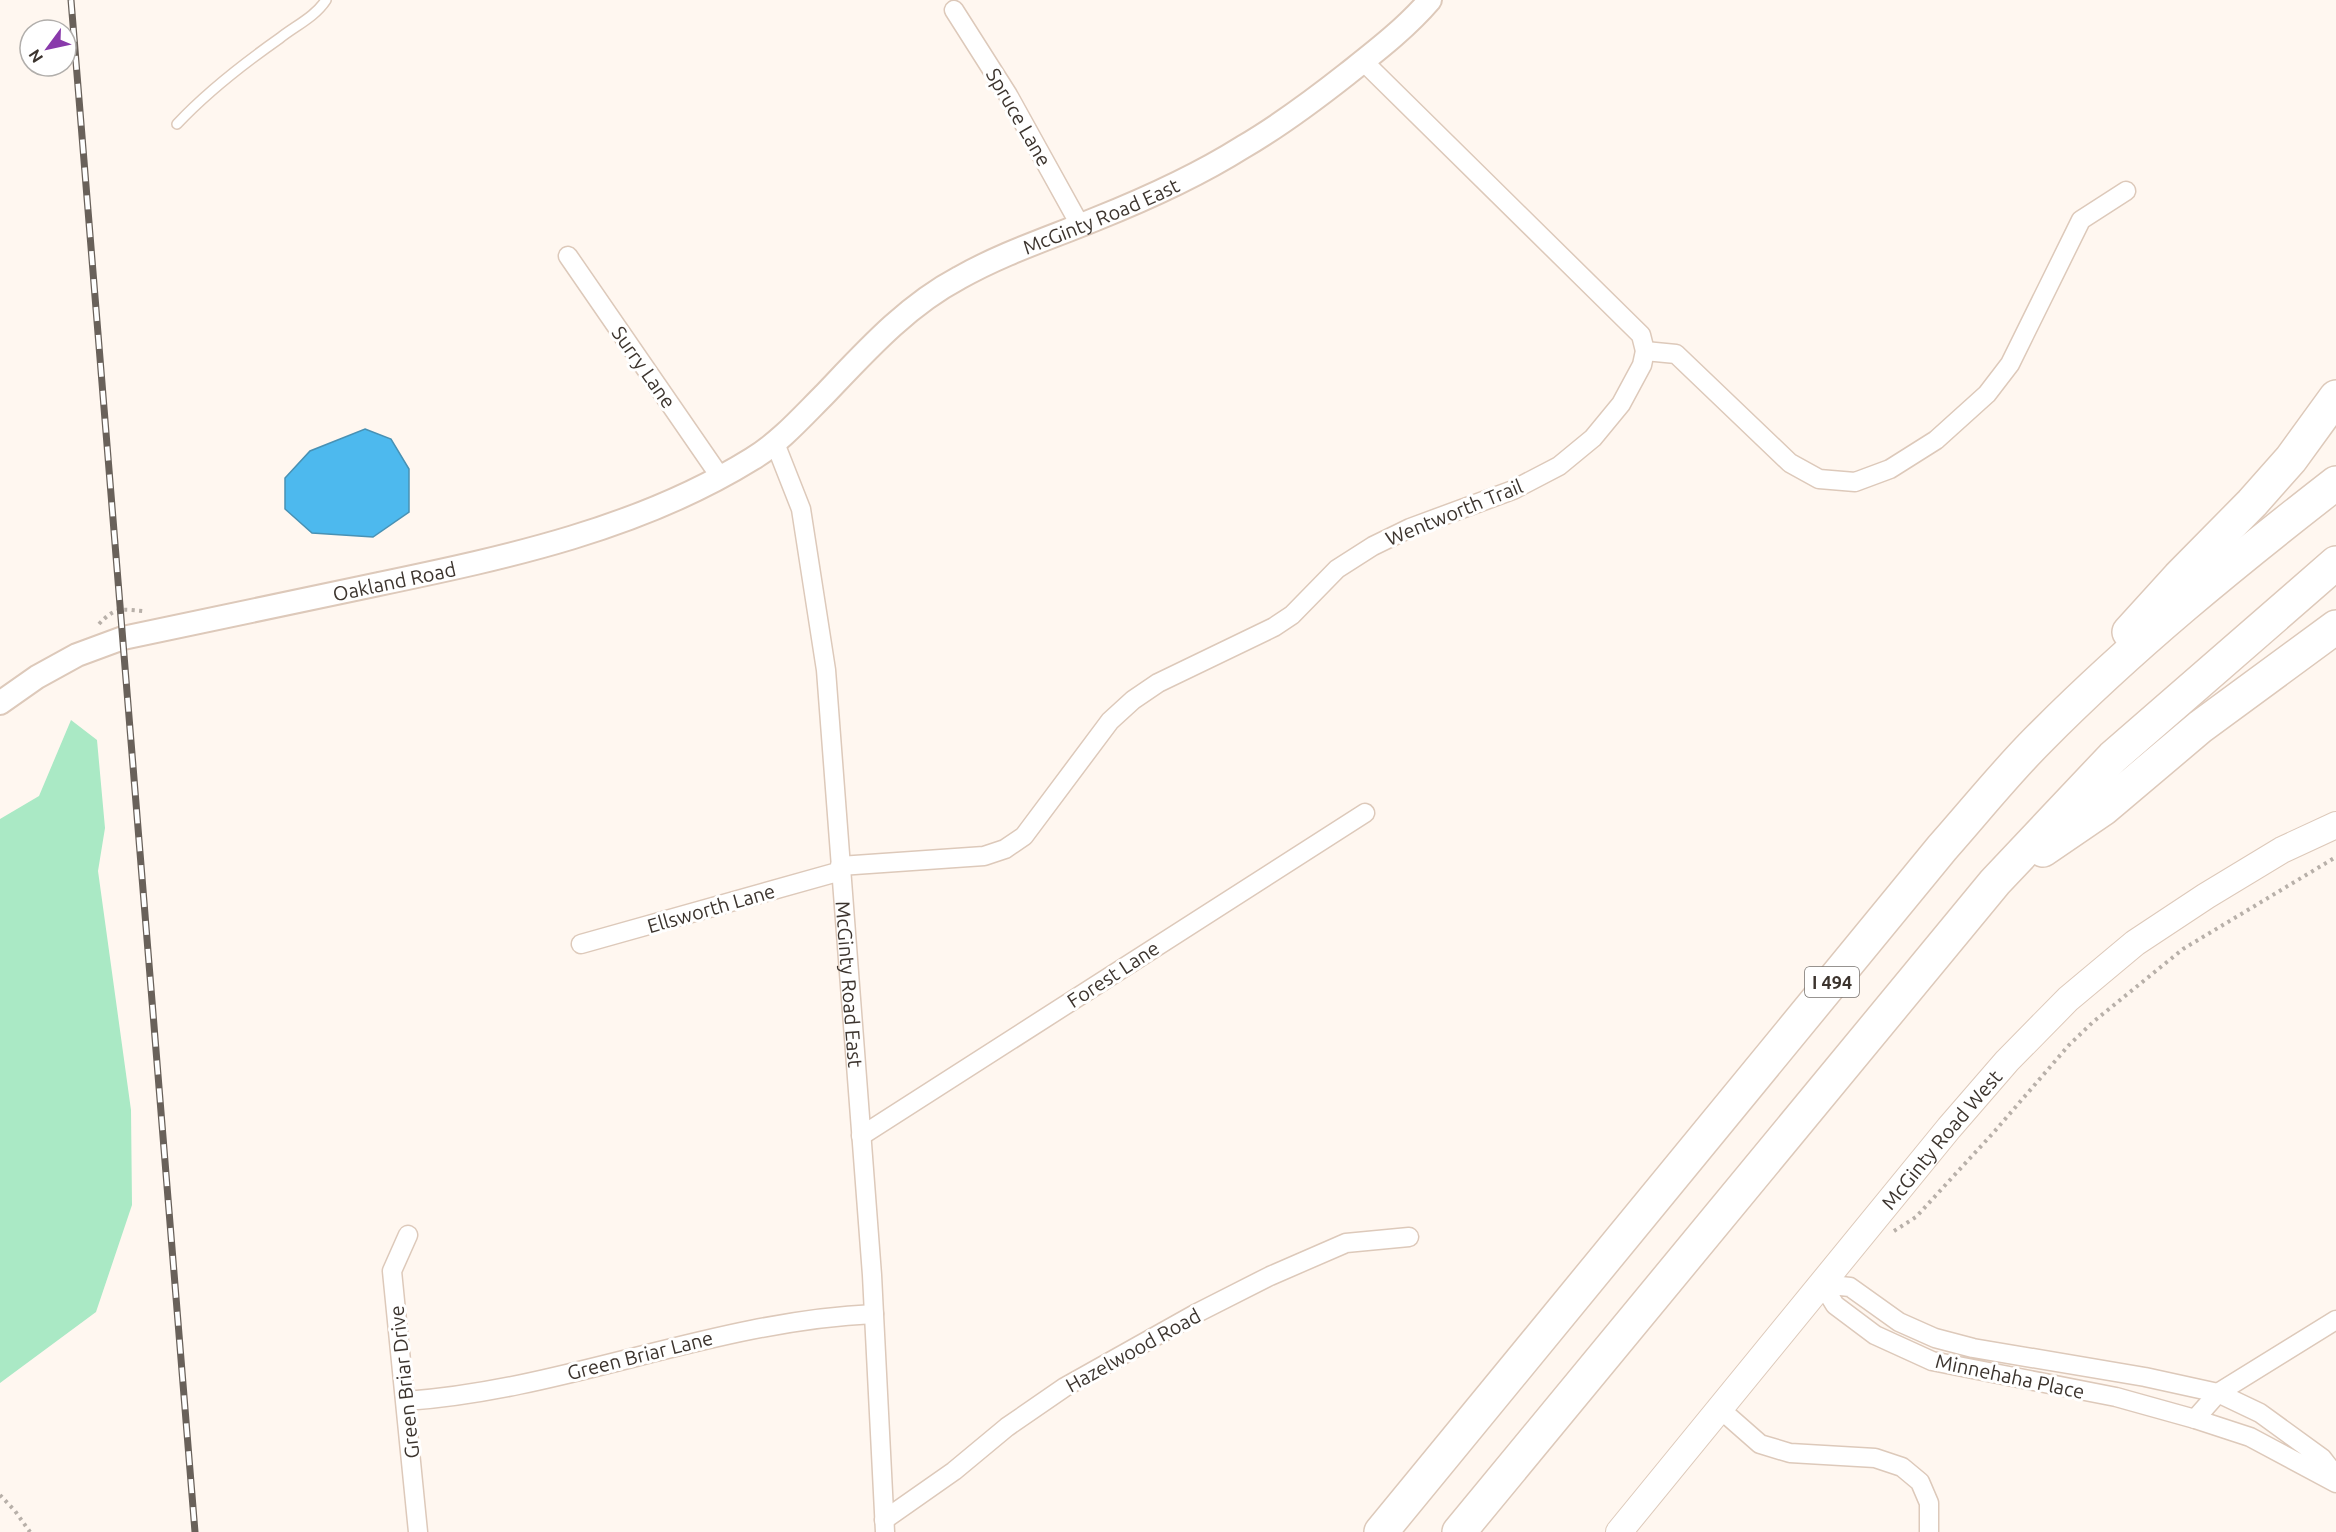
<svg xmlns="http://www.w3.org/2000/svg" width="2336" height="1532" font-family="Ubuntu,sans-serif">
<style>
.green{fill:#aae9c5}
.water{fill:#4db9ee;stroke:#4891b4;stroke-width:1.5}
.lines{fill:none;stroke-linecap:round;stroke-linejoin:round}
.service-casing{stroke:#ddc9ba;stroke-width:12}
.minor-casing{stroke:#ddc9ba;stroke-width:21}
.tertiary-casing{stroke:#ddc9ba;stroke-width:26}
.secondary-casing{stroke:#ddc9ba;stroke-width:28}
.motorway-casing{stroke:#ddc9ba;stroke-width:36}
.path{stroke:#b8b0a9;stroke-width:4;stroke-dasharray:3 4.5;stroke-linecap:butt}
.service{stroke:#fff;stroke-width:9}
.minor{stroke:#fff;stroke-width:18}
.tertiary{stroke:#fff;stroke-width:22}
.secondary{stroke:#fff;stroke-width:26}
.motorway{stroke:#fff;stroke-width:33}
.rail-casing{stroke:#69615a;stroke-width:7}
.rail{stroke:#fff;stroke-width:4.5;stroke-dasharray:14;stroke-linecap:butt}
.labels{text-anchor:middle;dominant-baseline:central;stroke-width:6;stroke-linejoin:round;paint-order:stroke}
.shield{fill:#fff;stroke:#76716d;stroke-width:1.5}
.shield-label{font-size:18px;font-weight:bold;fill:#3c342e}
.street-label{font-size:20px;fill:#3c342e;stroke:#fff}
</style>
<rect width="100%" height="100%" fill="#fff7f0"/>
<path class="green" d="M71,720L97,740L105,828L98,871L131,1110L132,1205L96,1312L0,1383V819L39,796Z"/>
<path class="water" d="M365,429L391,439L409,469V512L373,537L312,533L285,509V478L310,451Z"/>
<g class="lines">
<g class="service-casing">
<path id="service" d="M177,124C208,91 243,64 280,38C295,26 315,17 326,0"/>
</g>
<g class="minor-casing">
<g id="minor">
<path d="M954,10L1008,95L1080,225"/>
<path d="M568,256L721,478"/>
<path d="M1645,351L1676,354L1790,463L1819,479L1855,482L1890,469L1936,440L1987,394L2010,364L2081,220L2126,191"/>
<path id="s1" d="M775,443L801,509L826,670L872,1275L885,1532"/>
<path d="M840,866L984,856L1005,849L1024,836L1110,721L1133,700L1158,683L1274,627L1292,615L1337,569L1373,546L1410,528L1513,490L1559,466L1593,438L1621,404L1642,365L1645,351L1641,335L1363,61"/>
<path d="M581,944L841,871"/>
<path d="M861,1136L1365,813"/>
<path d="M408,1235L392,1271L418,1532"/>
<path d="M406,1401C565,1390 714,1321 874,1314"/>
<path d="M1719,1408L1760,1444L1790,1453L1875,1458L1902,1467L1920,1482L1929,1503V1532"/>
<path d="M2195,1419L2218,1393L2336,1320"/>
<path d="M2336,1476L2322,1458L2260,1413L2218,1393L2145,1377L1973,1348L1935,1338L1899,1322L1850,1287L1822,1284L1835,1305L1875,1335L1932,1361L2116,1397L2195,1419L2250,1437L2336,1483"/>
<path d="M884,1520L954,1471L1007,1427L1065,1387L1197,1313L1270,1276L1346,1243L1409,1237"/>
</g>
</g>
<g class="tertiary-casing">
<g id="tertiary">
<path id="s2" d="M0,703L37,677L77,655L123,638C209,620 294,602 379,584C508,557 639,529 752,459C780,442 801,418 824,395C865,352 906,306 959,278C1003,253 1050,238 1096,219C1146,199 1197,176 1243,147C1279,126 1314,100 1347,74C1376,51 1406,28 1430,0"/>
</g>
</g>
<g class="secondary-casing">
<g id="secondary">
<path id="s3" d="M1619,1532L1949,1128L2007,1061L2068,999L2135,943L2206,896L2282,850L2336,825"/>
</g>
</g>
<g class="motorway-casing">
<g id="motorway">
<path d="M2129,632L2179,577L2252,503L2291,459L2336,397"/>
<path d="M2043,850L2103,809L2200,727L2336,627"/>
<path d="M1381,1532L1942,848C1974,812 2005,773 2039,739C2131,646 2233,563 2336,483"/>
<path d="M1459,1532L1995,882L2113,757L2336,563"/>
</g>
</g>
<g class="path">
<path d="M99,624C115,607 120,609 143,611"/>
<path d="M1894,1231L1916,1217L1994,1132L2069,1045L2093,1022L2183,949L2336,857"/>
<path d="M0,1495L15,1511L30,1532"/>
</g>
<use href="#service" class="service"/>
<use href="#minor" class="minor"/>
<use href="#tertiary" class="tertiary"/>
<use href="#secondary" class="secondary"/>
<use href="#motorway" class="motorway"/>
<g class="rail-casing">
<path id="rail" d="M71,0L195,1532"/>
</g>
<use href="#rail" class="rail"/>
</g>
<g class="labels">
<rect class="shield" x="1805" y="967" width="54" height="30" rx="4.5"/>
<g class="shield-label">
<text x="1832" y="982">I 494</text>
</g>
<g class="street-label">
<text transform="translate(1019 117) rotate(60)">Spruce Lane</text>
<text stroke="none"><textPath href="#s2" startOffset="1228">McGinty Road East</textPath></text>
<text transform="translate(644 367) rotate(55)">Surry Lane</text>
<text transform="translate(1454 512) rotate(-22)">Wentworth Trail</text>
<text stroke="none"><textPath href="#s2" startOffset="417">Oakland Road</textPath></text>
<text transform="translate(711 908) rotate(-16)">Ellsworth Lane</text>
<text transform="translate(1113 974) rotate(-33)">Forest Lane</text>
<text stroke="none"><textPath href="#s1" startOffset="549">McGinty Road East</textPath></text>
<text stroke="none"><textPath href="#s3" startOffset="508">McGinty Road West</textPath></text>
<text transform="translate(1133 1350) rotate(-29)">Hazelwood Road</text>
<text transform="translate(640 1355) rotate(-14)">Green Briar Lane</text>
<text transform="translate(2010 1376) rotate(12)">Minnehaha Place</text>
<text transform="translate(404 1382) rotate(-96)">Green Briar Drive</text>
</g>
</g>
<g transform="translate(48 48) rotate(237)"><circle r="28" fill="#ffffff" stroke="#b1aeab" stroke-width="1.5"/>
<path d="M0-4.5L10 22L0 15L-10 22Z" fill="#893aab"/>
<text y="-9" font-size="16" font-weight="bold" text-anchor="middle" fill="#3c342e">N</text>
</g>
</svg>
